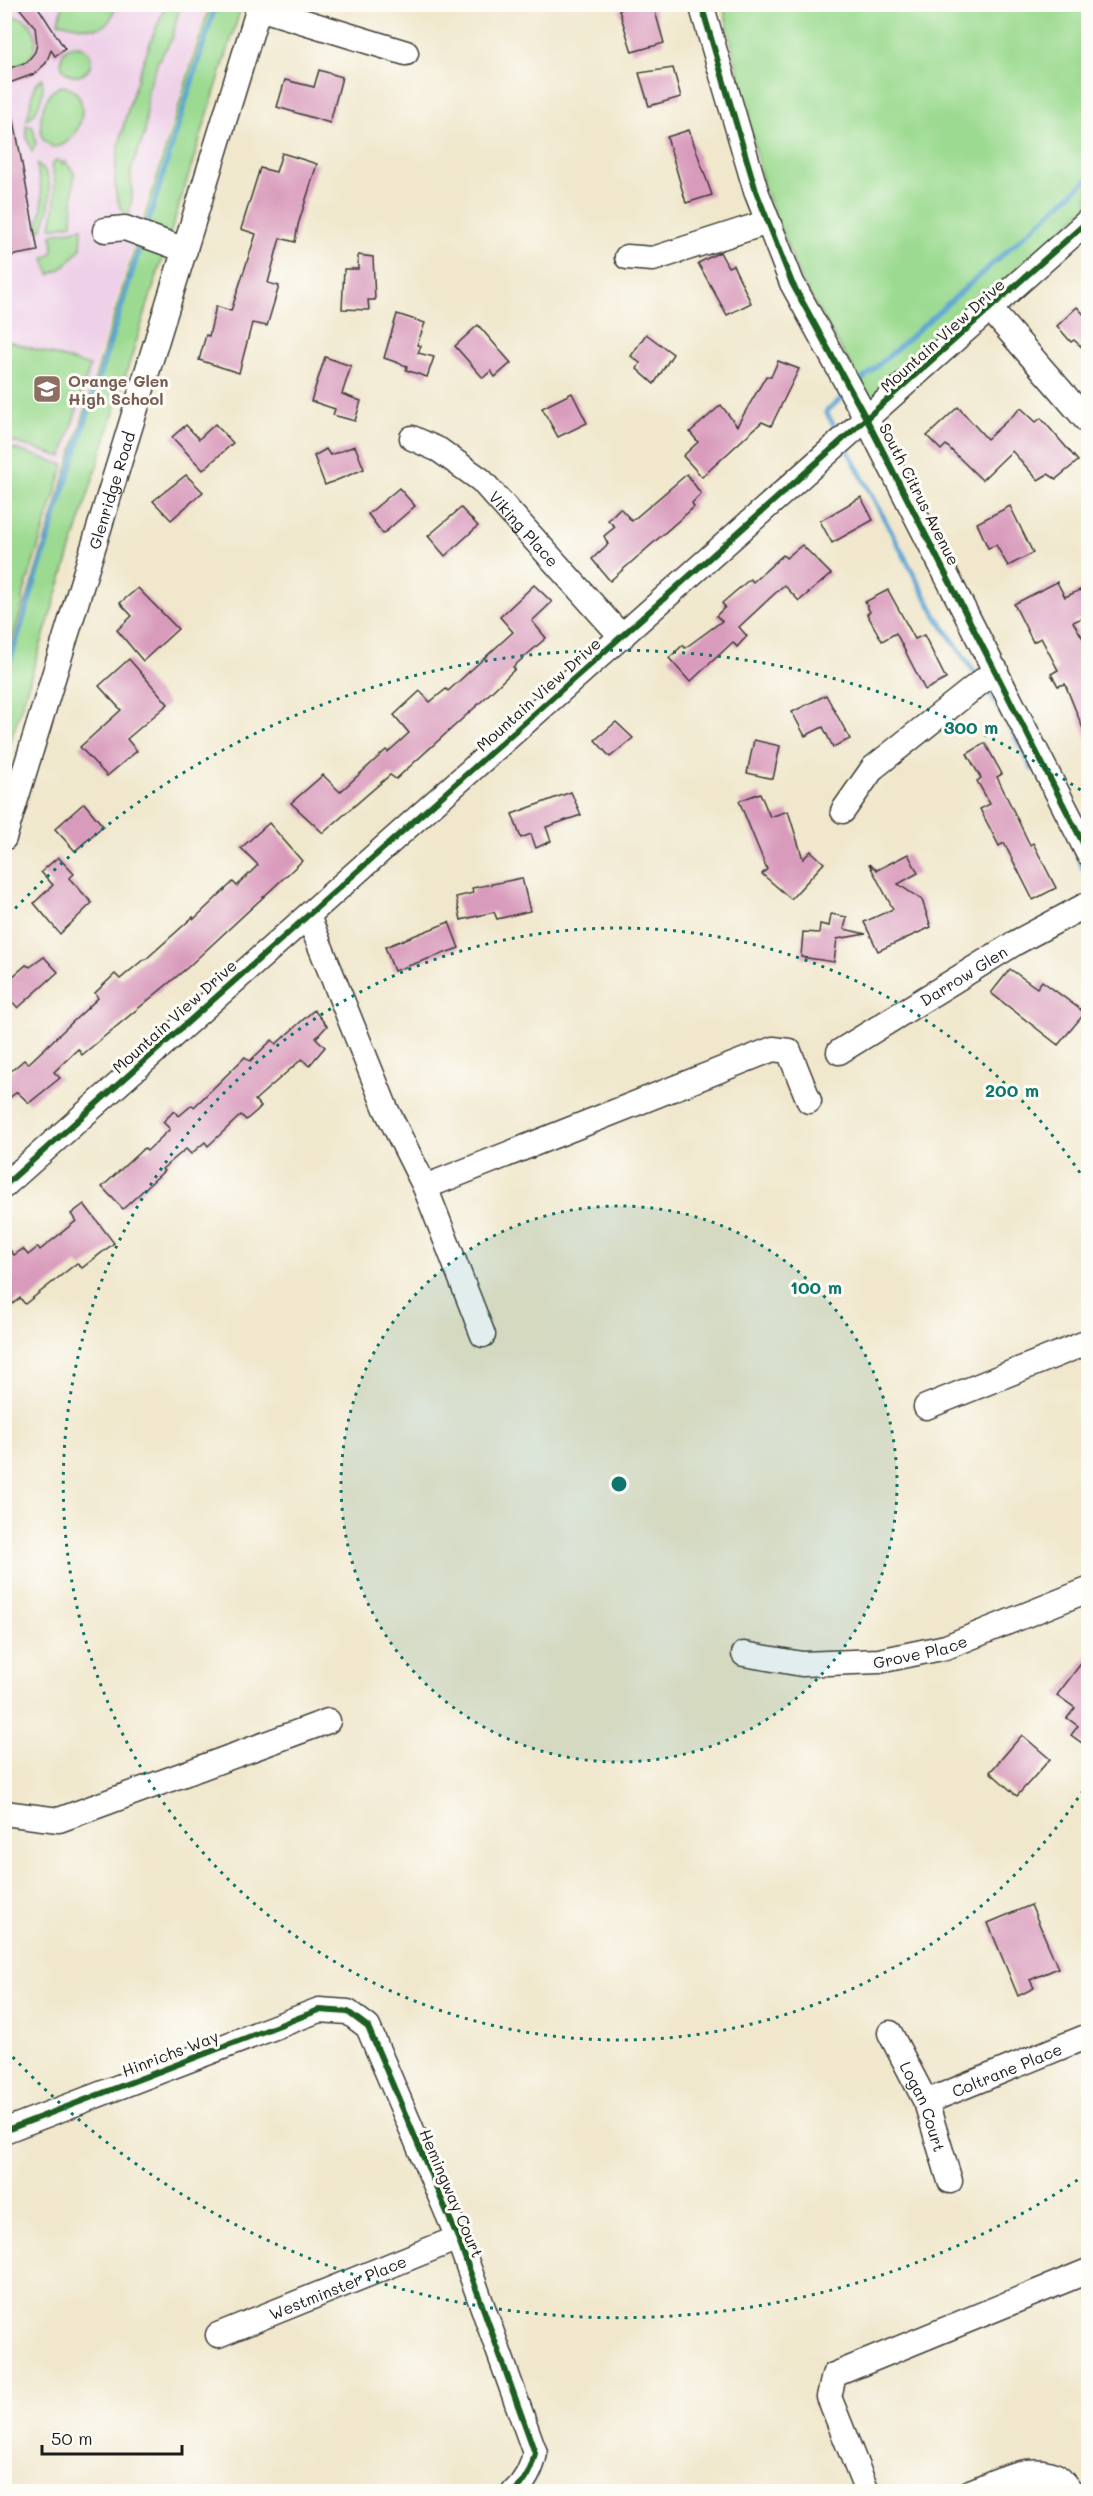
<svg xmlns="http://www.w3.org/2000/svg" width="1093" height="2496" font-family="Mali,sans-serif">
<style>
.built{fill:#eed0e8}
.green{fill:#9bda90;stroke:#5c7b56;stroke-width:1.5}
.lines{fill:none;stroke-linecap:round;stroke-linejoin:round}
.stream{stroke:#5ba4d2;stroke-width:5}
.building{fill:#d99bbc}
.minor-casing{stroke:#3c3a36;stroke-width:27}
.path{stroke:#3c3a36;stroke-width:3;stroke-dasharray:4.5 4.5;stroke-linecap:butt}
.minor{stroke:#fff;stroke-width:24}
.cycleway-casing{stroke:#fdfcf7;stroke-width:10}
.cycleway{stroke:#1b5e20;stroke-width:6}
.ring{fill:none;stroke:#0f766e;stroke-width:3;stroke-dasharray:3 6}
.labels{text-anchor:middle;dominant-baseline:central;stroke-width:6;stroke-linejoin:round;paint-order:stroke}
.street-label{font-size:16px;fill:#1c1c1c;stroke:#fdfcf7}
.education-label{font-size:16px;font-weight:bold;fill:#785e54;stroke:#fdfcf7;text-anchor:start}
.centre{fill:#0f766e;stroke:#fdfcf7;stroke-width:3}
.ring-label{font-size:18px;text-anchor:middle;font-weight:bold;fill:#0f766e;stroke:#fdfcf7;stroke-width:6;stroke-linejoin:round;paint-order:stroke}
</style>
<rect width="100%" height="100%" fill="#fdfcf7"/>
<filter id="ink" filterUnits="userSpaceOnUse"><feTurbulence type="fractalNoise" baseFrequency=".0167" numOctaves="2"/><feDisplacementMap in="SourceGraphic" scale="12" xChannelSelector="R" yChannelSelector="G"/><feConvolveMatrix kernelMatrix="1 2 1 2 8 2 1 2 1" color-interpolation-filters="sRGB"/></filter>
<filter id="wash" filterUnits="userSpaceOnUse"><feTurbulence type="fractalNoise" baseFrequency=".008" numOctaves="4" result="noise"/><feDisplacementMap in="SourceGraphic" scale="24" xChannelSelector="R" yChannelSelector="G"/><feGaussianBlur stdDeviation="1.35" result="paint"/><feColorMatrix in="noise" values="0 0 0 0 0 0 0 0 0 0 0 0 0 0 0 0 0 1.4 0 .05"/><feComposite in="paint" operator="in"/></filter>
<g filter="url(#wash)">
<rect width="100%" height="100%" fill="#f0e7cc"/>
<path class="built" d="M5,5H208L5,657Z"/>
<g class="green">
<path d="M63,5V4L115,5C110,40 83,26 58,22Z"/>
<path d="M166,5H180L172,39L158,61L148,90L145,133L131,169L132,198L129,215C88,195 151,37 166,5Z"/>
<path d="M210,5H242L5,759V670Z"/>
<path d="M723,5H1088V206L871,400L801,280L764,188Z"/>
<path d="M4,18C10,17 18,16 23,19C40,29 39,54 23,63C17,67 11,67 5,69Z"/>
<circle cx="76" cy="61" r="15"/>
<path d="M42,78C45,91 39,114 27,120L35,85Z"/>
<path d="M61,86C97,89 82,147 52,147L42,138C38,121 43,93 61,86Z"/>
<path d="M26,125L33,127L36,143L32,152L27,138Z"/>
<path d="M59,160L62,164L65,161L74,173L72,224L51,228C54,206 59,188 51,166L55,161Z"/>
<path d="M37,164C57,176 50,211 42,229L38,231C37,222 41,216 42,207C43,193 38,178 37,164Z"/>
<path d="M82,228L81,248L65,266L50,275L44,258L50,255L53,251L52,234Z"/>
<path d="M5,340L90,366L62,457L5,439Z"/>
<path d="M5,446L64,465L22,599L23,604L5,661Z"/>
</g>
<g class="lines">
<g class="stream">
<path d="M146,229L216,4"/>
<path d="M856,385L1088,179"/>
<path d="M839,434L826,412L845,395"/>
<path d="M845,445L936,616L977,676"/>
<path d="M4,681L142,241"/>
<path d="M984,686L1001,710L1032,769"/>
<path d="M1076,854L1088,879"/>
</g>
</g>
<g id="blocks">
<g class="building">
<path d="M16,4H36L65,49L55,56L51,50L46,63L34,74L4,85V70L27,62L35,52L37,44L35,27Z"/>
<path d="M635,4H653L664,43L632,52L619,10Z"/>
<path d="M673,68L681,97L649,106L639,73Z"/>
<path d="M319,70L342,77L330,123L277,107L285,80L314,87Z"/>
<path d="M4,109H12L38,251L4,257Z"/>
<path d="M689,130L712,195L686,203L667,137Z"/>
<path d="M282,153L317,164L298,225L295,242L280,238L268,283L279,286L267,326L252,323L239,373L199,360L206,335L209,336L216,306L231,311L256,234L241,229L260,168L276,172Z"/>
<path d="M720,252L728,267L733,265L751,303L727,315L698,263Z"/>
<path d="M358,255L373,257L375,300H368L369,310L342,309L344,269H358Z"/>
<path d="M1077,307L1089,320V354L1074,340L1071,342L1057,326Z"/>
<path d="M397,314L425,323L417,345L421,346L418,353L434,357L427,377L406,370L407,366L384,358Z"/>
<path d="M478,325L511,363L495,377L491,371L483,378L455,346Z"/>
<path d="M646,334L673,354L654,384L637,369L640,363L631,356Z"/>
<path d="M325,357L351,366L342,394L361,401L355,421L333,415L335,409L311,401Z"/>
<path d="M778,361L799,369L771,426L762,422L702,477L683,456L698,442L690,432L721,405L737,426L766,376L771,377Z"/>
<path d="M572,393L587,423L558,437L542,408Z"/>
<path d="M958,407L987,439L1021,408L1036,422L1041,418L1078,461L1056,479L1048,474L1038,480L1012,451L982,480L946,445L941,450L927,436Z"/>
<path d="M215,424L233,443L203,470L172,437L186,425L199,439Z"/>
<path d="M355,446L364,469L325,485L314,456L326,449L330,455Z"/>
<path d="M687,474L701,494L692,503L694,507L610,581L592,559L608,544L604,536L615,527L608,520L620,508L632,521Z"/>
<path d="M186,475L203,492L171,520L153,501Z"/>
<path d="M399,488L415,506L383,534L368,514Z"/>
<path d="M861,497L873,520L832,543L820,521Z"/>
<path d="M1010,506L1033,553L1008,566L996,545L988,548L977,523Z"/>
<path d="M461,508L478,526L445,556L428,536Z"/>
<path d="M802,545L831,574L799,601L784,585L739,627L747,636L737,647L733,642L690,682L669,658L683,645L685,648L722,621L716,616L725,607L722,603L750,579L753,582L783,555L786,558Z"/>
<path d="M1057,582L1065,597L1089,586V615L1073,622L1089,648L1088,741L1065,684L1058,686L1051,674L1058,670L1041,638L1033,642L1014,604Z"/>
<path d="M534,585L552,602L532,621L546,638L513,667L515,669L483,700L396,779L390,775L323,833L291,803L323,775L340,792L386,750L388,752L409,733L394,715L420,691L430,702L446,689L448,691L513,632L500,617Z"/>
<path d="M138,588L178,629L143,661L117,630L132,616L120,603Z"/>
<path d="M888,590L915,639L924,635L946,679L925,690L896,633L882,641L867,614L870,612L865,602Z"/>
<path d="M129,659L168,704L127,739L137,751L107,776L80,747L121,710L99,686Z"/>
<path d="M826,695L850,739L833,747L823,727L805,736L792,712Z"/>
<path d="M616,722L633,738L610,757L595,740Z"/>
<path d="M754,740L780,746L773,779L747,773Z"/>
<path d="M985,743L1002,774L997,777L999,781L1030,845L1033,843L1056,888L1033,900L1004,843L999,846L980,809L990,804L977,781L981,778L967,754Z"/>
<path d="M571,792L581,815L546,827L551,841L536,848L531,834L521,838L512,814Z"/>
<path d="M760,793L770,817L788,811L803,859L811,851L824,863L791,899L762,874L767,869L739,801Z"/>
<path d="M84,803L103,826L75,851L55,829Z"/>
<path d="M269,823L302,861L187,968L82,1055L78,1049L54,1072L60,1078L29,1103L17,1092L4,1102V1077L24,1060L28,1064L98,998L95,993L115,974L120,979L144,959L145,960L193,917L194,919L233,882L237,886L258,865L241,848Z"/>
<path d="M908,854L918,873L898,884L922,900L931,927L878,951L864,922L893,909L869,864L877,870Z"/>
<path d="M58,857L74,874L69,878L92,903L60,934L34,903L53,885L41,872Z"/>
<path d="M522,878L530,911L497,919L494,912L461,920L456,897L473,893L472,888Z"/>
<path d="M831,914L847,917L844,929L866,934L837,939L834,962L801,957L803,932L819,933L820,924L829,926Z"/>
<path d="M449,922L459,948L394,971L385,947Z"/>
<path d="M44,957L58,972L18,1008L4,993V984L26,965L30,967Z"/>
<path d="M1010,969L1037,988L1042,981L1085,1013L1058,1045L991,993Z"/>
<path d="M314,1010L327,1026L316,1038L325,1047L309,1066L302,1059L255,1100L261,1107L246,1120L241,1115L208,1146L205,1142L191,1154L186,1149L162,1169L164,1171L123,1209L102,1187L144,1148L147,1151L170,1129L163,1122L174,1111L179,1116L192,1105L194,1107L245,1057L250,1061L272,1040L276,1044Z"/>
<path d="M84,1204L114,1243L82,1268L77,1263L25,1304L20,1298L4,1311V1243L14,1255L23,1249L28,1255L38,1247L40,1250L76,1221L71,1214Z"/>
<path d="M1089,1653V1748L1071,1735L1078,1726L1067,1718L1075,1708L1057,1695Z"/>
<path d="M1022,1735L1050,1759L1017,1796L990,1772Z"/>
<path d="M1031,1905L1058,1968L1030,1980L1034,1988L1018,1996L988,1923Z"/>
</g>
</g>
</g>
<g filter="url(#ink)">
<use href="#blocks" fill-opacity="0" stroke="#3c3a36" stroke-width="1.5"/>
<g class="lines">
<g class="minor-casing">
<g id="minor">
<path d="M701,4L756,191L792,283L867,420L1088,853"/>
<path d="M259,8L406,53"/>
<path d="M105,230L125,228L185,250"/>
<path d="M627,257L653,259L768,222"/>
<path d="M991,310L1088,422"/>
<path id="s1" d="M412,438L439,450L481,480L622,637"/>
<path d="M843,811L873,768L996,670"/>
<path id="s2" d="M4,838L260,4"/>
<path d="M308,916L386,1109L425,1187L483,1335"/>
<path id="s3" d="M839,1052L1015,943L1088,904"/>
<path d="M4,1186L1088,221"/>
<path d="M425,1187L773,1049L789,1051L809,1101"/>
<path d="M926,1407L1088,1342"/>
<path id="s4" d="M744,1654L802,1664L879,1661L946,1647L1088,1590"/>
<path d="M4,1813L59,1820L328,1721"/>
<path id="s5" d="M890,2033L926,2102L950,2181"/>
<path id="s6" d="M926,2102L1088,2036"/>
<path d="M4,2131L319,2010L348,2012L368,2027L458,2238L535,2453C532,2468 526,2481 514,2492"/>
<path id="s7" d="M218,2335L458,2238"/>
<path d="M867,2492L829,2397L834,2375L1088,2271"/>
<path d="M970,2492C995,2482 1026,2464 1054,2475C1060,2477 1066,2486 1071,2492"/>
</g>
</g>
<path class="path" d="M1081,201L1088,194"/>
<use href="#minor" class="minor"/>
<g class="cycleway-casing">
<g id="cycleway">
<path d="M701,4L756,191L792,283L867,420L1088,853"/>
<path d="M4,1186L1088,221"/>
<path d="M4,2131L319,2010L348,2012L368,2027L458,2238L535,2453C532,2468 526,2481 514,2492"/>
</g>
</g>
<use href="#cycleway" class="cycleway"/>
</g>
</g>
<circle cx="619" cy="1484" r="278" fill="#0f766e" fill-opacity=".12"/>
<g class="ring">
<circle cx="619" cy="1484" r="278"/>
<path d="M1088 1783A556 556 0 1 1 1088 1185"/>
<path d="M1085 2175A834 834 0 0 1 9 2053M9 915A834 834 0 0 1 1085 793"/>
</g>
<defs>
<g id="school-square" transform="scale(1.5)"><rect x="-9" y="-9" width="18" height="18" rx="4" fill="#8d6e63" stroke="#fdfcf7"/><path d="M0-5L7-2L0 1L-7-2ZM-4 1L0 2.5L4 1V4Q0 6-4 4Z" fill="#fff"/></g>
</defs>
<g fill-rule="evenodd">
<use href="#school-square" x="47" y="389"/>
</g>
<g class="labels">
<g class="street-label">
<text transform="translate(942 335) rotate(-42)">Mountain View Drive</text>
<text stroke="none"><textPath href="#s2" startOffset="364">Glenridge Road</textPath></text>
<text transform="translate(920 494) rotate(63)">South Citrus Avenue</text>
<text stroke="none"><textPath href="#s1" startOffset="146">Viking Place</textPath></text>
<text transform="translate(538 694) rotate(-42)">Mountain View Drive</text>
<text stroke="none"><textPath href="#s3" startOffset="146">Darrow Glen</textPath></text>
<text transform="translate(174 1016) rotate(-42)">Mountain View Drive</text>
<text stroke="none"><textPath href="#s4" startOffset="178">Grove Place</textPath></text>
<text transform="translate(170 2053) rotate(-21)">Hinrichs Way</text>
<text stroke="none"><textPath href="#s6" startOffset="87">Coltrane Place</textPath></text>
<text stroke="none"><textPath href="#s5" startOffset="81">Logan Court</textPath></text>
<text transform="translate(452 2193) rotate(67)">Hemingway Court</text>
<text stroke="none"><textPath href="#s7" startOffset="129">Westminster Place</textPath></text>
</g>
<g class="education-label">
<text x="68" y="380">Orange Glen<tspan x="68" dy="18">High School</tspan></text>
</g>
</g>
<circle cx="619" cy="1484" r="9" class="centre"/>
<g class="ring-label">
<text x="971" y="734">300 m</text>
<text x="1012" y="1097">200 m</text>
<text x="816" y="1294">100 m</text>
</g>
<rect width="1093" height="2496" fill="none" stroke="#fdfcf7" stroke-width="24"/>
<path d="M42 2445v9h140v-9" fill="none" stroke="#1c1c1c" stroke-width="3"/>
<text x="51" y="2445" font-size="18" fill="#1c1c1c" stroke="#fdfcf7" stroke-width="4.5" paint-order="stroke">50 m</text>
</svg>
